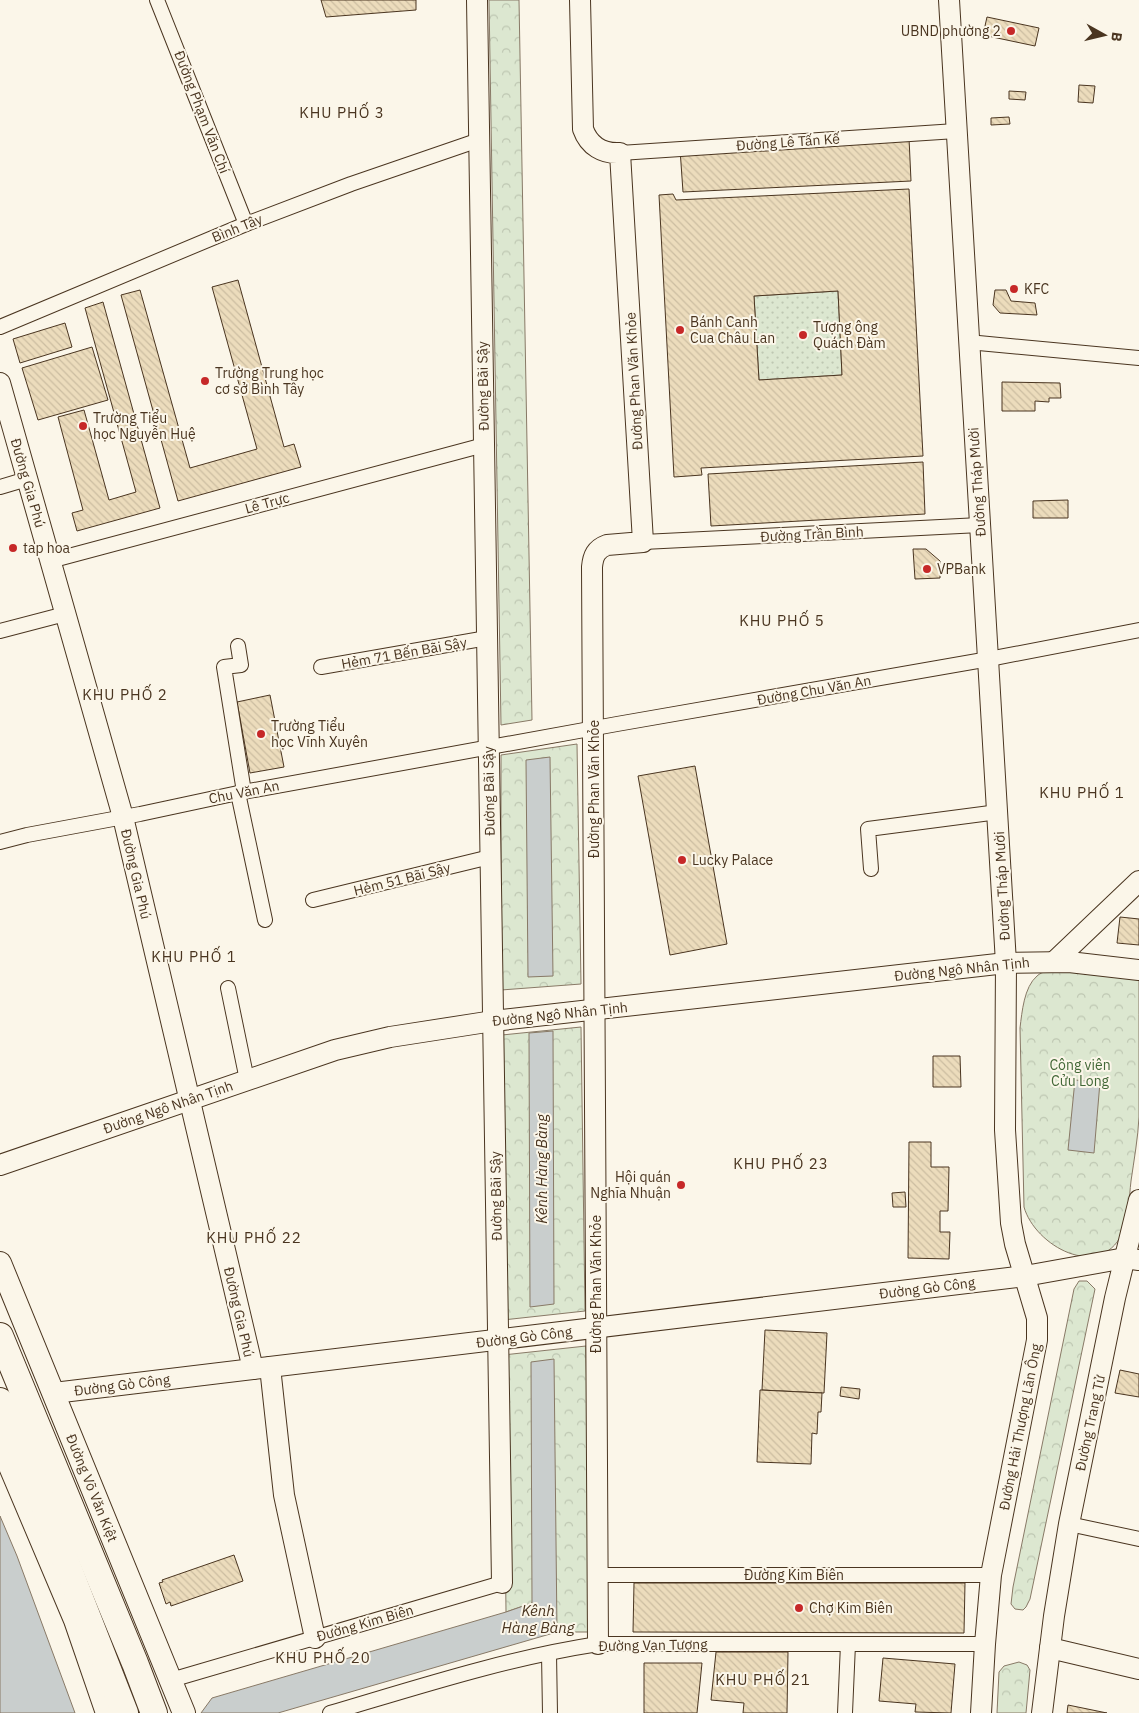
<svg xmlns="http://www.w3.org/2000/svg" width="1139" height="1713" font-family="'IBM Plex Sans',sans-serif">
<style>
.forest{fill:url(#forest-crowns);stroke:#887966}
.garden{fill:url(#garden-dots);stroke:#887966}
.water{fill:#c9cecd;stroke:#887966}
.building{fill:url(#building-back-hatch);stroke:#4a3520;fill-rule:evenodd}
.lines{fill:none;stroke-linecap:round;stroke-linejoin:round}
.street-casing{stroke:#4a3520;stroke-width:16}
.secondary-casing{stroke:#4a3520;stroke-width:22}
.primary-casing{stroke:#4a3520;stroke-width:24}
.highway-casing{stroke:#4a3520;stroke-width:28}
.street{stroke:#fbf6e9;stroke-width:14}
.secondary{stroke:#fbf6e9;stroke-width:20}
.primary{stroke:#fbf6e9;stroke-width:22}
.highway{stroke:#fbf6e9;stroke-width:26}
.poi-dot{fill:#c62828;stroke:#fbf6e9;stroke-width:2}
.labels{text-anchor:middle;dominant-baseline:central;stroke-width:4;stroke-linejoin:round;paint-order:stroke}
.poi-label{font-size:14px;fill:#4a3520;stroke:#fbf6e9;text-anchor:start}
.street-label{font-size:14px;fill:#4a3520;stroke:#fbf6e9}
.park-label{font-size:14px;fill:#436837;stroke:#fbf6e9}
.neighbourhood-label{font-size:15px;letter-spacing:1px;fill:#4a3520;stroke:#fbf6e9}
.water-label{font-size:15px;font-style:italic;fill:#4a3520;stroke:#fbf6e9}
</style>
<defs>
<pattern id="forest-crowns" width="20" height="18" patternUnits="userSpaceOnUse" patternTransform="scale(1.25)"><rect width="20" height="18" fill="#dce7d0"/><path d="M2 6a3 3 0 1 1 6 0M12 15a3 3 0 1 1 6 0" fill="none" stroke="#bec7b2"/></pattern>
<pattern id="garden-dots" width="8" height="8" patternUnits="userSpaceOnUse" patternTransform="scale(1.25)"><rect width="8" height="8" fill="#dce7d0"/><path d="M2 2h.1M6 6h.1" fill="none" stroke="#bec7b2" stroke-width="1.8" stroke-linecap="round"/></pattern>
<pattern id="building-back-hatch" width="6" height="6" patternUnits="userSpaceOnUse" patternTransform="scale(1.25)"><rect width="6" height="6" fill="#ecdcbc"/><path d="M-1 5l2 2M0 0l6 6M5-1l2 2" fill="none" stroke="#ccbda1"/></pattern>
</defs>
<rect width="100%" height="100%" fill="#fbf6e9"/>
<g class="forest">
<path d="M489,0H519L532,720L501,725Z"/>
<path d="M577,744L581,984L501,990V755Z"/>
<path d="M1060,967L1134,977L1139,980C1139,1026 1139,1072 1139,1117C1138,1138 1134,1160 1131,1181C1129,1198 1129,1218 1122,1234C1099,1281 1035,1246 1024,1207L1020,1028C1022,1012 1024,987 1037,976C1042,971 1053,970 1060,967Z"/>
<path d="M581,1027L585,1311L503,1320L502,1035Z"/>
<path d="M1079,1281H1087L1095,1289L1030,1599L1026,1607L1023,1610L1015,1609L1011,1604L1013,1587L1074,1289Z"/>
<path d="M586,1346L591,1632H557L532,1603L506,1612L503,1355Z"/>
<path d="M1019,1662L1027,1665L1030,1670L1026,1713H997L999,1672L1004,1666Z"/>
</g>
<path class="garden" d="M838,291L842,375L759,380L754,296Z"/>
<g class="water">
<path d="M550,757L553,976L528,977L526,760Z"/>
<path d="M553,1031L554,1304L530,1307L529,1033Z"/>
<path d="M1075,1080L1100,1082L1094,1153L1068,1150Z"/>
<path d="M554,1359L557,1632L278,1713H201L212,1698L506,1612L532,1603L531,1362Z"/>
<path d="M0,1516L17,1556L75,1713H0Z"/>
</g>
<g class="building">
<path d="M321,0H416V10L326,17Z"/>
<path d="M987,17L1039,28L1035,46L983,35Z"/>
<path d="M1079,85L1095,86L1093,103L1078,102Z"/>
<path d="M1009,91L1026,92L1025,100L1009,99Z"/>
<path d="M1009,117L1010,124L991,125V118Z"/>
<path d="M909,138L911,181L683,192L680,149Z"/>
<path d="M909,189L923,456L701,468L702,475L674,477L659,195L673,194L676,200ZM838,291L842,375L759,380L754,296Z"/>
<path d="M238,280L284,447L294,444L301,467L178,501L121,295L140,290L190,468L257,449L212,287Z"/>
<path d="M995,290H1006L1011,301L1035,303L1037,315L1000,313L993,305Z"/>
<path d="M103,302L160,508L77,531L72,513L83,510L58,417L84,410L109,500L136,492L85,308Z"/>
<path d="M65,323L72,347L20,363L13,339Z"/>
<path d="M92,347L108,400L38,420L22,368Z"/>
<path d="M1002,382L1060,383L1061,398H1049V402L1035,401V411H1002Z"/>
<path d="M923,462L925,514L711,526L708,474Z"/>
<path d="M1068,500V518H1033V501Z"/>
<path d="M913,549H926L940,561V578L915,579Z"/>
<path d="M270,695L284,767L250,773L237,702Z"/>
<path d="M695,766L727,944L670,955L638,776Z"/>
<path d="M1120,917L1139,919V945L1117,943Z"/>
<path d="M933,1056H960L961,1087H933Z"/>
<path d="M909,1142H931V1167H949L948,1211H940V1232H950L949,1259L908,1258Z"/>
<path d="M905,1192L906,1207H893L892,1193Z"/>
<path d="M765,1330L827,1333L824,1393L762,1390Z"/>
<path d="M1120,1370L1139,1374V1397L1115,1393Z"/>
<path d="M841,1387L860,1389L859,1399L840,1396Z"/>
<path d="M760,1390L822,1393L821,1412H818L817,1434L812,1433L811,1464L757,1462Z"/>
<path d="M234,1555L243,1581L171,1606L170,1602L166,1604L159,1583L163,1582L162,1580Z"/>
<path d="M634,1583H965L964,1633L633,1632Z"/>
<path d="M716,1652H788L787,1713H743L744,1703L711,1700Z"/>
<path d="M883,1658L955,1664L951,1713L915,1712L916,1704L879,1701Z"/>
<path d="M644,1663H702L697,1713H644Z"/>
<path d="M1068,1705L1107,1713H1067Z"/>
</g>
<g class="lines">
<g class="street-casing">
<g id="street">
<path d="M157,0L246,224"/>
<path d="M620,153L956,131"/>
<path d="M0,327L246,224L351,184L479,140"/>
<path d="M968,342L1139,358"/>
<path d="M0,487L27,479"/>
<path d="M643,542L980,525"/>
<path d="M50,561L484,445"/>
<path d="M0,631L65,614"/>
<path d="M238,646L241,665L224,667L244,792"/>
<path d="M321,667L487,638"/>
<path d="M238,793L265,920"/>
<path d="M0,842L27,835L140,814L238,793L617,724L989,659L1139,630"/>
<path d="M871,869L868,829L998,812"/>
<path d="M313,900L490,857"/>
<path d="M228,988L247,1080"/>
<path d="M1069,1524L1139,1539"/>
<path d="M598,1575H991"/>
<path d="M549,1654L550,1713"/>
<path d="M171,1680L502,1583"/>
<path d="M330,1713C418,1687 507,1658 598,1644H985"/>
<path d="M845,1713L848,1644"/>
</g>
</g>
<g class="secondary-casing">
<g id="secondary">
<path d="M477,0L502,1583"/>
<path d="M580,0L583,129C589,146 603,154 620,153L643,542L607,545C596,549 593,556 592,567L598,1644"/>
<path d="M949,0L1006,963L1005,1130L1011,1223L1015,1244L1037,1318V1340L991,1575L985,1644L981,1713"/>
<path d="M0,383L123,817L253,1369"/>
<path d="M1055,961L1139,881"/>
<path d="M0,1165L335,1050L390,1037L493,1021L1006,963L1069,962L1139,970"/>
<path d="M270,1367L284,1495L315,1638"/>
<path d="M54,1393L1025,1276L1125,1258L1139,1260"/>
<path d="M1050,1648L1139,1669"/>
<path d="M1042,1713L1054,1616L1069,1524L1115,1298L1139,1200"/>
</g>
</g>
<g class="primary-casing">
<g id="primary">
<path d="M0,1263L184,1713"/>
<path d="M0,1443L75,1620L107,1713"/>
</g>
</g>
<g class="highway-casing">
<g id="highway">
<path d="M0,1336L135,1663L154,1713"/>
<path d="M0,1401L29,1467L125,1713"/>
</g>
</g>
<use href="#street" class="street"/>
<use href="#secondary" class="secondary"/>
<use href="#primary" class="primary"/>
<use href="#highway" class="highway"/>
</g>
<g class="poi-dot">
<circle cx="1011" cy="31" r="5"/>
<circle cx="1014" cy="289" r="5"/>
<circle cx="680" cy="330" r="5"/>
<circle cx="803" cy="335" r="5"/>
<circle cx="205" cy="381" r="5"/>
<circle cx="83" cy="426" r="5"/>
<circle cx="13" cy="548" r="5"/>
<circle cx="927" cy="569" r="5"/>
<circle cx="261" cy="734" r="5"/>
<circle cx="682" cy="860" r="5"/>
<circle cx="681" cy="1185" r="5"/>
<circle cx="799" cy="1608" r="5"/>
</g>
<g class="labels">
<g class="poi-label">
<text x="1001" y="31" text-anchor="end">UBND phường 2</text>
<text x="1024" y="289">KFC</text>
<text x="690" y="322">Bánh Canh<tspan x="690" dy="16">Cua Châu Lan</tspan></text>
<text x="813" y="327">Tượng ông<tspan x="813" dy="16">Quách Đàm</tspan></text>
<text x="215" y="373">Trường Trung học<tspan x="215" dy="16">cơ sở Bình Tây</tspan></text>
<text x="93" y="418">Trường Tiểu<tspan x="93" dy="16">học Nguyễn Huệ</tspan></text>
<text x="23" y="548">tap hoa</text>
<text x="937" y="569">VPBank</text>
<text x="271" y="726">Trường Tiểu<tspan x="271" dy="16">học Vĩnh Xuyên</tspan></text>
<text x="692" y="860">Lucky Palace</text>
<text x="671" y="1177" text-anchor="end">Hội quán<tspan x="671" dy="16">Nghĩa Nhuận</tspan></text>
<text x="809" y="1608">Chợ Kim Biên</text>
</g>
<g class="street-label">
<text transform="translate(202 112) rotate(69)">Đường Phạm Văn Chí</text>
<text transform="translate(788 142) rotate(-4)">Đường Lê Tấn Kế</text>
<text transform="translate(237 228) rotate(-22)">Bình Tây</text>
<text transform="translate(634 381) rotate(-93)">Đường Phan Văn Khỏe</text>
<text transform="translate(483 386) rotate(-91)">Đường Bãi Sậy</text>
<text transform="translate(977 482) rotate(-94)">Đường Tháp Mười</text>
<text transform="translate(28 483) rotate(74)">Đường Gia Phú</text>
<text transform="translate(267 503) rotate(-15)">Lê Trực</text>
<text transform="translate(812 534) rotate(-3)">Đường Trần Bình</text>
<text transform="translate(404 653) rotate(-10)">Hẻm 71 Bến Bãi Sậy</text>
<text transform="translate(814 690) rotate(-10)">Đường Chu Văn An</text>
<text transform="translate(594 789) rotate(-90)">Đường Phan Văn Khỏe</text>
<text transform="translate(489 791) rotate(-91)">Đường Bãi Sậy</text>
<text transform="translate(244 792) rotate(-11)">Chu Văn An</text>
<text transform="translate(136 874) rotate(77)">Đường Gia Phú</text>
<text transform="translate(402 879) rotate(-14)">Hẻm 51 Bãi Sậy</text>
<text transform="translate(1002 886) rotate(-93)">Đường Tháp Mười</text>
<text transform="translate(962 969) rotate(-6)">Đường Ngô Nhân Tịnh</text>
<text transform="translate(560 1014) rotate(-6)">Đường Ngô Nhân Tịnh</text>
<text transform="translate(168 1107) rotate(-19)">Đường Ngô Nhân Tịnh</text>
<text transform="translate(496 1196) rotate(-91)">Đường Bãi Sậy</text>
<text transform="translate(596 1284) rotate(-90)">Đường Phan Văn Khỏe</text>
<text transform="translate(927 1288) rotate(-7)">Đường Gò Công</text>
<text transform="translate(239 1312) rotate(77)">Đường Gia Phú</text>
<text transform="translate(524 1337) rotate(-7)">Đường Gò Công</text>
<text transform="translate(122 1385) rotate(-7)">Đường Gò Công</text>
<text transform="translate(1090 1423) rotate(-78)">Đường Trang Tử</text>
<text transform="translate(1020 1427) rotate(-79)">Đường Hải Thượng Lãn Ông</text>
<text transform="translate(92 1488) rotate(68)">Đường Võ Văn Kiệt</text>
<text x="794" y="1575">Đường Kim Biên</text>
<text transform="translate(365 1623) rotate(-16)">Đường Kim Biên</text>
<text transform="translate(653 1645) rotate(-1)">Đường Vạn Tượng</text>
</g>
<g class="park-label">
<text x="1080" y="1065">Công viên<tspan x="1080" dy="16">Cửu Long</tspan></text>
</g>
<g class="neighbourhood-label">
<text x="342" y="112">KHU PHỐ 3</text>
<text x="782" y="620">KHU PHỐ 5</text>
<text x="125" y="694">KHU PHỐ 2</text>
<text x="1082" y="792">KHU PHỐ 1</text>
<text x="194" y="956">KHU PHỐ 1</text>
<text x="781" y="1163">KHU PHỐ 23</text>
<text x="254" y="1237">KHU PHỐ 22</text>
<text x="323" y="1657">KHU PHỐ 20</text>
<text x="763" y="1679">KHU PHỐ 21</text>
</g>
<g class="water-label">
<text transform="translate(541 1169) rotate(-90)">Kênh Hàng Bàng</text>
<text x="538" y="1610">Kênh<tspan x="538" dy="17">Hàng Bàng</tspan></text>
</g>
</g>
<g transform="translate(1104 35) rotate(98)" stroke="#fbf6e9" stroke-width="4" paint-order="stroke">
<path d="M0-4L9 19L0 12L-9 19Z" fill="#4a3520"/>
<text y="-8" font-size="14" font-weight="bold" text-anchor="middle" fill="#4a3520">B</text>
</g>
</svg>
